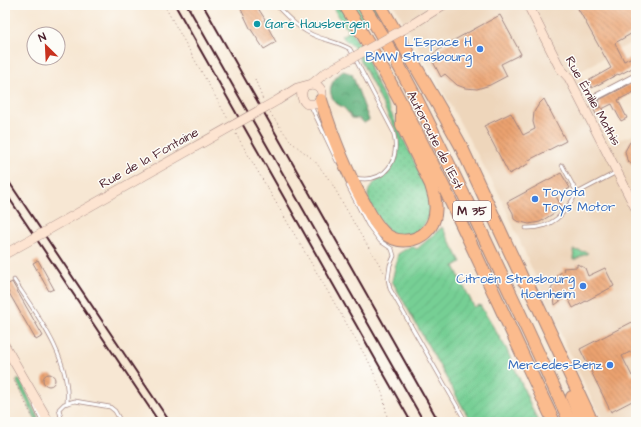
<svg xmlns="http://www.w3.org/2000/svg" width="641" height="427" font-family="'Architects Daughter',sans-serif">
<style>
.built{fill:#eed6bb}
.grass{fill:url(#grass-dots);stroke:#607760}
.forest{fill:url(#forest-crowns);stroke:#556854}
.garden{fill:url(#garden-furrows);stroke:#607760}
.building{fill:url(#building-back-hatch)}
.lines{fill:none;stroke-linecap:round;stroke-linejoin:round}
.lane-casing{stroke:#a0837f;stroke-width:4.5}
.street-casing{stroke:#a0837f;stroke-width:8}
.secondary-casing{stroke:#a0837f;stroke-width:10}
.highway-casing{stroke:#a0837f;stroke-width:14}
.path{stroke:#a0837f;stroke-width:1;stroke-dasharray:1 3;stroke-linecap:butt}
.lane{stroke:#fff;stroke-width:3}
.street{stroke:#fff;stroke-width:6}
.secondary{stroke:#fde4d1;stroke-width:9}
.highway{stroke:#fbbb8d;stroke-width:12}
.rail{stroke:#4a1f2b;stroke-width:2}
.secondary-bridge-casing{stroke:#a0837f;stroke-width:10;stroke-linecap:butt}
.secondary-bridge{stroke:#fde4d1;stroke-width:9}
.culture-dot{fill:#0f9aa8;stroke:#fdfcf7;stroke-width:1.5}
.shop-dot{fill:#3f7fe0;stroke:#fdfcf7;stroke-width:1.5}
.labels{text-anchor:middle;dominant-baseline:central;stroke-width:3;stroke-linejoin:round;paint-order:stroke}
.shield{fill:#fdfcf7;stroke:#806168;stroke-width:1}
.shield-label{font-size:12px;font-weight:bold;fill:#4a1f2b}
.culture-label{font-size:13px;fill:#0d838f;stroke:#fdfcf7;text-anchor:start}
.shop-label{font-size:13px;fill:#366cbe;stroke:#fdfcf7;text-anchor:end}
.street-label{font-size:13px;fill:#4a1f2b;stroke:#fdfcf7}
</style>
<defs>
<pattern id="grass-dots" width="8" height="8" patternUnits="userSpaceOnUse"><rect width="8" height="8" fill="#76cf94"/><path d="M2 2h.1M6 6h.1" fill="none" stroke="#68b180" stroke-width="1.8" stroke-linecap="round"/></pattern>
<pattern id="forest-crowns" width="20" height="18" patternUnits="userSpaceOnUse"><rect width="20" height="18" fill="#60b27e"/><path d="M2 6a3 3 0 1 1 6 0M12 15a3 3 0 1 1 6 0" fill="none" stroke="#519067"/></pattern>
<pattern id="garden-furrows" width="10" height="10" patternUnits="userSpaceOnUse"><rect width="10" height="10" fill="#76cf94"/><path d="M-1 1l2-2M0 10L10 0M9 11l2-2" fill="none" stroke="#68b180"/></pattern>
<pattern id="building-back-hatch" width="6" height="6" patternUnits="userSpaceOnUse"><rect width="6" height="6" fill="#eba270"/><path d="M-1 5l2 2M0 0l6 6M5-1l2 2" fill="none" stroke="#c0835c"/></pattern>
</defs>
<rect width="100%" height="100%" fill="#fdfcf7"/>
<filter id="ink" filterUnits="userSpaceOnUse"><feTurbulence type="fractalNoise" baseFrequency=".025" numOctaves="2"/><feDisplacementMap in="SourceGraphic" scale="8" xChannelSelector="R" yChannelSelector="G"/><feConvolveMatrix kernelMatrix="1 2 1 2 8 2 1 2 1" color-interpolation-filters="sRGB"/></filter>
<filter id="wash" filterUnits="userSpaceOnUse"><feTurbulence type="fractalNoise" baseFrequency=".012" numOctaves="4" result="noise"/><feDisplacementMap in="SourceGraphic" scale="16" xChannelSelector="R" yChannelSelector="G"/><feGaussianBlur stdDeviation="0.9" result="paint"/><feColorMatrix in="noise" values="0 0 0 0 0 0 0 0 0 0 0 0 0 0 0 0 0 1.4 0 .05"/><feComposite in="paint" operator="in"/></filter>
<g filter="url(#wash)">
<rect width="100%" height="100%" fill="#f7e7d3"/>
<path class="built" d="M394,5H636V40L579,72L591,94L586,99L588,103L591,104L610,143L636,134V422H603L562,337L499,194L424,57Z"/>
<g class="grass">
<path d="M331,5H386L351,31L369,62L370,69L426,186C431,203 433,220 417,232C410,237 403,237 396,235C387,232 382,225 377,216C374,210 369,204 368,197C367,182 386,178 392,167C399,157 399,147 398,135L354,47L341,36L349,32Z"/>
<path d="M573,250L586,252L588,253L574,260Z"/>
<path d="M18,379L21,381L40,422H37L17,382Z"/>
</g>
<path class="forest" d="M343,71L352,74L369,120L364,123L360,119L352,118C350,115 347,111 344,108C342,106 338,105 336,103C325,90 332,80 343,71Z"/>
<path class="garden" d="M442,227L461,262L454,266L474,307L480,305L506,348L538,422H471L392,281L398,254L411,246L417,249Z"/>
<g id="blocks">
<g class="building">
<path d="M239,5H256L265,19L264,20L276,42L264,49L250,28Z"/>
<path d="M576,5H636V31L615,43L624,61L636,55V66L619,75L618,74L592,88L588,81L611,68Z"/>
<path d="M500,15L521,54L501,64L507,76L490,85L477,89L465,88L457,85L445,74L441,77L430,56L447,44Z"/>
<path d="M636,81V91L618,100L627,118L621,121L612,104L602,109L599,103L600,102L599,100Z"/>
<path d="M544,99L566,141L527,161L528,164L509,174L484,126L511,113L523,135L535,129L533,122L534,112L539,104Z"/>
<path d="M601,107L604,112L597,116L594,110Z"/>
<path d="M636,138V168L627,160L625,151L630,142Z"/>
<path d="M561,173L570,188L556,196L562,208L540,222L529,224L517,221L514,219L513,213L507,202Z"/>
<path d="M38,260L54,289L49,291L33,263Z"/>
<path d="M577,264L585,268L588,276L605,268L614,286L573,308L567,296L555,305L553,291L550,292L556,279L554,278L564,270L563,268L577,267Z"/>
<path d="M12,282L43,336L36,340L5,286Z"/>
<path d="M636,320V349L622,356L632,376L636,374V399L611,412L580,349Z"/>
<circle cx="49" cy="380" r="6"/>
</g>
</g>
</g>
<g filter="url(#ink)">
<use href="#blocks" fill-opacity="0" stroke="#a0837f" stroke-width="1"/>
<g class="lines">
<g class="lane-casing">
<g id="lane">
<path d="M276,5C288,18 301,31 318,37C329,41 340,43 350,49L393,131C401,160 386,184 355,178"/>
<path d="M311,106L337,161"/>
<path d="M562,165L577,193L615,173"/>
<path d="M348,186L368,225L380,241L392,249L394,256L390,265L388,279L390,289L466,422"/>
<path d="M526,228C553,229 564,214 577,193"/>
<path d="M14,280C37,315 71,359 67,403"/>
<path d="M35,406L42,422"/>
<path d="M62,422L59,409L64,404L75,401L110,407L115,411L121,422"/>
</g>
</g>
<g class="street-casing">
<path id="street" d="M592,99L636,76"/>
</g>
<g class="secondary-casing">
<g id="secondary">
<path d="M528,5L560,68L569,78L636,209"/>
<path d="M413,24L443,5"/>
<path d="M304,87C300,93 301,99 307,104H316L322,97C323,90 319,85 312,84"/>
<path d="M278,100L297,88L312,84L324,74L336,67"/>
<path d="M5,254L32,239"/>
<path d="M5,346L49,422"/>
</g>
</g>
<g class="highway-casing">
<g id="highway">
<path d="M345,5C427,137 487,282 554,422"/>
<path d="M363,5C399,61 428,121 457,181C496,261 533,342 570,422"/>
<path d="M380,5L445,117L460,144L523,280L528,285L592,422"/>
<path d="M321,100C332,135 345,169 363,201C369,212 374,223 383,232C401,249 431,239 435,215C437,204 434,195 431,185L402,125V107"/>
<path d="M572,397L582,422"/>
</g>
</g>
<g class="path">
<path d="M164,5L228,119"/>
<path d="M255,79L263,100"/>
<path d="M270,113L291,142L314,160L331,182L359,232L384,272"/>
<path d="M236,134L370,364L383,395L388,422"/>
<path d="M13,378L35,422"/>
</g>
<use href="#lane" class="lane"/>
<use href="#street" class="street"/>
<use href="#secondary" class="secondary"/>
<use href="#highway" class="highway"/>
<g class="rail">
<path d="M175,5L411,422"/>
<path d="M187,5L424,422"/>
<path d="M203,5L439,422"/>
<path d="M5,176L170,422"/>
<path d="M5,192L159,422"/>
</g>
<g class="secondary-bridge-casing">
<g id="secondary-bridge">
<path d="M336,67L413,24"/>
<path d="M32,239L278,100"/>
</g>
</g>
<use href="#secondary-bridge" class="secondary-bridge"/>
</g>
</g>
<circle class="culture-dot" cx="257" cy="24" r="4"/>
<g class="shop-dot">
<circle cx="480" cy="49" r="4"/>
<circle cx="535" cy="199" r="4"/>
<circle cx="583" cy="286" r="4"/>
<circle cx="610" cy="365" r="4"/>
</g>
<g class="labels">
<rect class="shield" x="453" y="201" width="38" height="20" rx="3"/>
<g class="shield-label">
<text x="472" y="211">M 35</text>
</g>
<g class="culture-label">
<text x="265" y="24">Gare Hausbergen</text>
</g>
<g class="shop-label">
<text x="472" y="42">L'Espace H<tspan x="472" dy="15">BMW Strasbourg</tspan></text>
<text x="543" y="192" text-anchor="start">Toyota<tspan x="543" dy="15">Toys Motor</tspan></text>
<text x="575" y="279">Citroën Strasbourg<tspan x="575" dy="15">Hoenheim</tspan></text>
<text x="602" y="365">Mercedes-Benz</text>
</g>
<g class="street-label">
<text transform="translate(593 101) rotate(61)">Rue Émile Mathis</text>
<text transform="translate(435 140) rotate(63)">Autoroute de l’Est</text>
<text transform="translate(149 158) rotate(-29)">Rue de la Fontaine</text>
</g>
</g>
<rect width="641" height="427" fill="none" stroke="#fdfcf7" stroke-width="20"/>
<g transform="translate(46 46) rotate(336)"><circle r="19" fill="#fdfcf7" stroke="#b5a4a5"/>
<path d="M0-3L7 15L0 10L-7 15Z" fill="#c8321e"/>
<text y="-6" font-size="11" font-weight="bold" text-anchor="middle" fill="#4a1f2b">N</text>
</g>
</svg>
